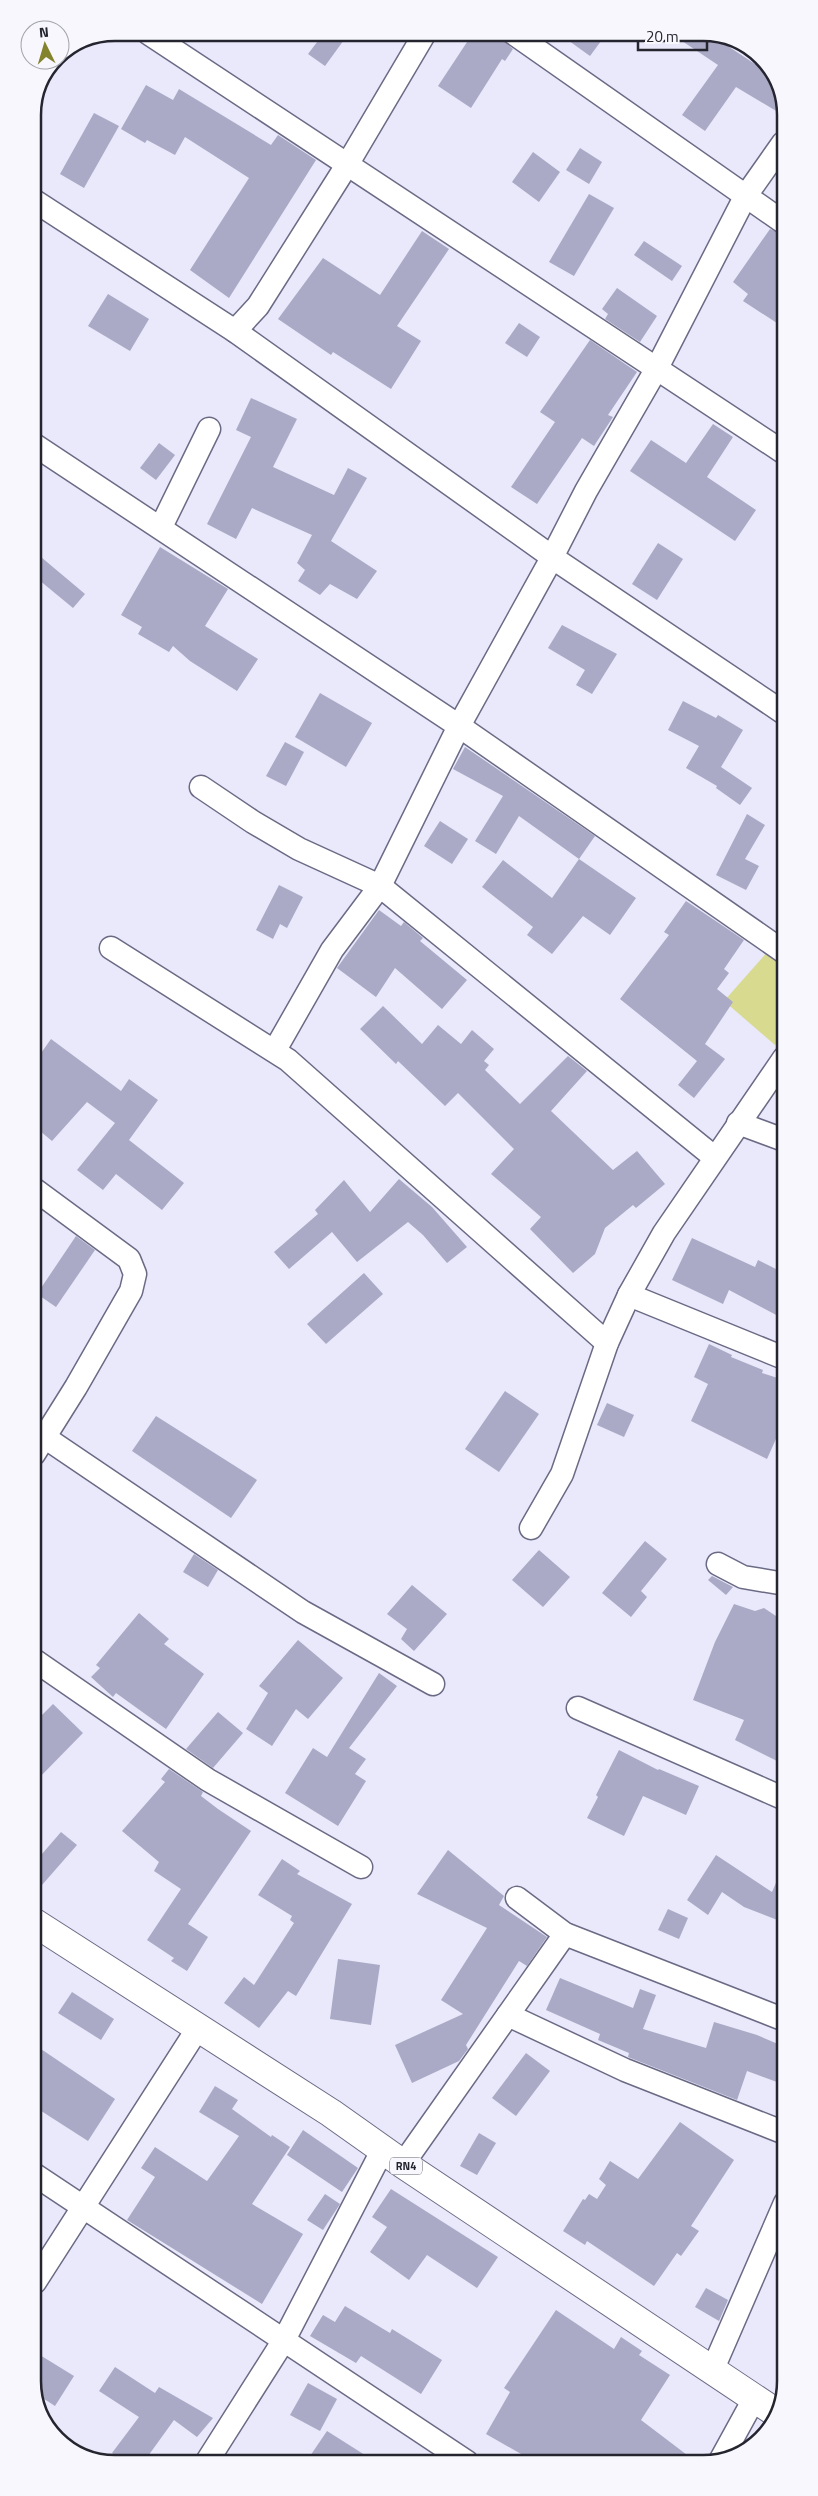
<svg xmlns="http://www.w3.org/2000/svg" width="818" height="2496" font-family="'Titillium Web',sans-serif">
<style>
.green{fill:#d8da90}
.building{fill:#aaaac6}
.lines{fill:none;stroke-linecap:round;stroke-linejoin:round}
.minor-casing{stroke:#6b6a85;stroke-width:25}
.trunk-casing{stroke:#6b6a85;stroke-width:30}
.minor{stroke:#fff;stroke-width:22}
.trunk{stroke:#fff;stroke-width:28}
.labels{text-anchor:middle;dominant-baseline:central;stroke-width:4.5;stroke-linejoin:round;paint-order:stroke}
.shield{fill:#f7f7fd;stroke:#64646e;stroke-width:1}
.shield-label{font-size:11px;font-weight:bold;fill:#252530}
.rim{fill:none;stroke:#252530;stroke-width:2.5}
</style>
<rect width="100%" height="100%" fill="#e9e9fb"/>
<path class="green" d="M770,949L784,962V1035L775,1045L724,1001Z"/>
<g class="building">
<path d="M324,33H349L325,66L308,54Z"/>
<path d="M473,33H500L501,39L513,49L505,61L502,59L471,108L438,86Z"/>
<path d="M558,33H607L590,56Z"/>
<path d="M670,33H708L755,64L760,57L783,94V115L736,87L705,131L682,115L718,65Z"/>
<path d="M146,85L173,100L179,89L271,145L278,135L316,160L229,298L190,270L249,178L185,137L175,155L147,140L145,143L121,129Z"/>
<path d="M94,113L119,126L84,188L60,174Z"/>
<path d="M580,148L602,162L589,184L566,170Z"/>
<path d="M533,152L560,172L539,202L512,182Z"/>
<path d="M589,194L614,208L574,276L549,262Z"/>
<path d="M770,229L783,235V327L743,301L748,294L733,282Z"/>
<path d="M422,231L449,249L397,326L421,341L391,389L333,352L331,355L278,319L323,258L380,295Z"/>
<path d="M644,241L682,266L672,281L634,255Z"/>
<path d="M617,288L657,316L640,342L605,319L608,314L602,309Z"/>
<path d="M108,294L149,319L130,351L88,326Z"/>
<path d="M519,323L540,337L527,357L505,343Z"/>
<path d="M590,340L637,372L608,415L613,417L594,446L582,438L537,504L511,487L555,422L540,412Z"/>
<path d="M251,398L297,419L273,467L334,495L348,468L367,478L331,541L377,571L357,599L330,584L320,595L298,581L305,570L297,563L312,535L252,508L236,539L207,524L251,437L236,430Z"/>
<path d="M713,424L733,437L707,477L756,510L735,541L630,471L651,440L686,463Z"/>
<path d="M159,443L175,455L156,480L140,468Z"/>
<path d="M658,543L683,559L657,600L632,584Z"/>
<path d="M160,547L228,589L205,626L258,659L237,691L190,661L173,646L169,652L138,634L142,627L121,615Z"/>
<path d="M41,557L85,594L73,608L33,575V566Z"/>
<path d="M562,625L617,654L592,694L576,685L585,670L548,648Z"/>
<path d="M320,693L372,723L346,767L295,737Z"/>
<path d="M683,701L716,718L718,715L743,730L721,767L752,788L740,805L716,788L717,786L686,768L699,746L668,730Z"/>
<path d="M285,742L304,752L286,786L266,776Z"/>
<path d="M465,747L595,836L579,859L519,816L496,854L475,841L503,796L453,769Z"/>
<path d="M747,814L765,825L745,859L759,866L746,890L716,875Z"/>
<path d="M440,821L468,839L452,864L424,846Z"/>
<path d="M579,859L636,898L610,935L583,916L552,954L527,935L533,927L482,887L503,860L552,898Z"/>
<path d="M279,885L303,897L287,928L280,924L273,939L256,930Z"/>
<path d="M686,901L744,940L724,969L729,973L717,989L733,1002L705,1044L725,1059L694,1098L678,1085L697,1061L620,999L669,935L664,932Z"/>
<path d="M379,910L401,926L404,922L423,938L420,941L467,980L442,1009L395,968L376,997L337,968Z"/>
<path d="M383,1006L422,1044L438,1025L461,1044L472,1030L494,1049L484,1061L489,1065L485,1070L520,1104L568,1056L587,1071L551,1111L613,1170L637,1151L665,1184L636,1208L633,1205L605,1228L595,1254L573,1273L530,1229L541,1217L491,1174L514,1149L458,1093L445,1106L398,1061L396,1064L360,1029Z"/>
<path d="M51,1039L121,1091L129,1079L158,1100L129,1140L184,1183L162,1210L116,1174L103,1190L77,1170L115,1123L87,1102L52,1141L34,1126V1063Z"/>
<path d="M399,1179L432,1207L467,1247L447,1263L423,1235L408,1222L357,1262L332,1232L289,1269L274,1252L318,1214L315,1210L344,1180L370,1212Z"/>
<path d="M76,1236L95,1250L56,1307L37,1294Z"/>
<path d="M692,1238L755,1267L758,1260L784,1273V1319L729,1290L723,1304L672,1280Z"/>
<path d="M364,1273L383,1294L326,1344L307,1324Z"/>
<path d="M709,1344L732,1355L731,1357L763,1370L762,1373L784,1380V1421L767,1459L691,1421L708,1384L694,1377Z"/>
<path d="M505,1391L539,1414L499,1472L465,1449Z"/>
<path d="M607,1403L634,1415L624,1437L597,1425Z"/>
<path d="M156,1416L257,1480L231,1518L132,1451Z"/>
<path d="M645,1541L667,1559L641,1591L647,1597L631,1617L602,1593Z"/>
<path d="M539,1550L570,1577L543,1607L512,1580Z"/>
<path d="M194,1554L218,1570L208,1587L183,1572Z"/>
<path d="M712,1576L733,1587L726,1595L708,1580Z"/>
<path d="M412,1585L447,1614L414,1651L401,1639L407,1629L387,1614Z"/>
<path d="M734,1604L755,1611L764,1608L785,1622V1765L735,1740L744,1720L693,1700L715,1642Z"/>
<path d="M139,1613L169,1639L164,1644L204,1674L166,1729L116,1693L113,1697L91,1677L100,1668L96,1665Z"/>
<path d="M298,1640L343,1678L308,1719L296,1709L272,1746L246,1729L268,1693L259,1686Z"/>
<path d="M379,1673L397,1686L349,1748L366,1759L355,1774L366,1781L338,1826L285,1793L313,1748L327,1757Z"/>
<path d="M53,1704L83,1733L35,1782L34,1723Z"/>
<path d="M218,1712L243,1733L213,1768L186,1749Z"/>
<path d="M619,1750L658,1770L659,1769L699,1786L686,1815L643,1796L624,1836L587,1818L598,1797L596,1795Z"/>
<path d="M169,1769L203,1792L201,1796L218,1809L251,1831L188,1924L208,1937L187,1971L171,1961L174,1958L147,1940L181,1889L154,1871L159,1862L122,1831L165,1782L161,1779Z"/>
<path d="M61,1832L77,1845L35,1893V1862Z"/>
<path d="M448,1850L504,1896L499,1905L547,1937L527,1966L519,1961L466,2045L468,2049L459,2061L412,2083L395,2045L463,2014L441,2000L487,1928L417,1894Z"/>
<path d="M716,1855L772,1892L785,1862V1923L744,1907L722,1892L708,1915L687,1900Z"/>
<path d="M282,1859L300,1871L297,1874L352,1904L296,1996L288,1991L259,2028L224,2003L244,1977L254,1985L294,1923L290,1920L292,1916L258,1895Z"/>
<path d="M668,1909L688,1918L679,1939L658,1930Z"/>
<path d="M338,1959L380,1965L371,2025L330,2019Z"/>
<path d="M560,1978L633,2008L640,1989L656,1995L643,2029L706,2048L714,2022L757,2035L785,2047V2085L747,2071L737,2100L628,2057L629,2053L598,2040L600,2034L546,2010Z"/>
<path d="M72,1992L114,2019L101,2040L58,2013Z"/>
<path d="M35,2045L115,2099L88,2141L35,2107Z"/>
<path d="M526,2053L550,2071L516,2116L492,2098Z"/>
<path d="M215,2086L238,2100L232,2109L271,2137L272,2135L290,2147L252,2204L303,2234L262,2304L127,2220L155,2177L141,2168L155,2147L207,2181L239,2136L199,2112Z"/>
<path d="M680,2122L734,2160L691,2226L699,2231L681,2256L677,2253L654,2286L587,2241L585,2245L563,2231L583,2199L585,2200L589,2194L597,2199L606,2185L599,2179L610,2161L638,2179Z"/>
<path d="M303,2130L358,2168L342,2192L287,2155Z"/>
<path d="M479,2133L496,2143L477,2175L460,2166Z"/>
<path d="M391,2189L498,2257L477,2288L427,2255L409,2280L370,2252L387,2227L372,2217Z"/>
<path d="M325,2194L340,2204L323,2230L307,2220Z"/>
<path d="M706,2288L728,2300L719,2321L695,2307Z"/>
<path d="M345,2306L390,2333L392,2329L442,2360L421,2394L361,2356L356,2363L310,2336L323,2315L335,2322Z"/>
<path d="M556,2310L614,2349L621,2337L642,2351L639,2355L670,2375L641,2420L695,2461L535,2462L486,2434L510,2392L504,2388Z"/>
<path d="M35,2352L74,2376L55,2406L35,2393Z"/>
<path d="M115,2367L155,2393L159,2387L213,2418L197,2437L174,2420L143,2463H127L112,2453L139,2417L99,2391Z"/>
<path d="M308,2383L337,2399L320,2431L290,2415Z"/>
<path d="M327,2431L376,2462H306Z"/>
</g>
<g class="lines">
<g class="minor-casing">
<g id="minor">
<path d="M148,33L783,452"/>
<path d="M513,33L783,222"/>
<path d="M33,200L235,331L562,564L784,713"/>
<path d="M235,331L258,306L347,165L425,33"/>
<path d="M33,444L459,726L784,952"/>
<path d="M161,527L209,429"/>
<path d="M201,787L253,822L299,849L380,886L714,1157"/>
<path d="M111,948L288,1060L607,1343"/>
<path d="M275,1050L332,950L380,886L459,726L548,565L586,491L657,368L745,197L783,143"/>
<path d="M738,1123L784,1140"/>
<path d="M34,1189L129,1259L135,1274L131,1291L76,1387L34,1454"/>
<path d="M629,1295L784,1358"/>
<path d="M34,1430L303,1612L433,1684"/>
<path d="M531,1528L562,1474L607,1343L629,1295L664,1233L784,1058"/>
<path d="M718,1564L743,1577L785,1584"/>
<path d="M34,1660L208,1780L361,1867"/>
<path d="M578,1708L785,1799"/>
<path d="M517,1898L565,1934L785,2020"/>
<path d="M508,2015L625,2070L785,2133"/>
<path d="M403,2164L565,1934"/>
<path d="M35,2175L467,2462"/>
<path d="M35,2282L198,2028"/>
<path d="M712,2371L785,2203"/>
<path d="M720,2461L754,2399"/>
<path d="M206,2463L284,2340L383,2149"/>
</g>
</g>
<g class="trunk-casing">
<path id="trunk" d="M35,1923L331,2113L403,2164L775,2412"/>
</g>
<use href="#minor" class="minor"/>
<use href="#trunk" class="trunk"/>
</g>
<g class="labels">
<rect class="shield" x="390" y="2157.5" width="32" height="17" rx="4"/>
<g class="shield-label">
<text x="406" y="2166">RN4</text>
</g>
</g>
<path d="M0 0H818V2496H0ZM115 41H703A74 74 0 0 1 777 115V2381A74 74 0 0 1 703 2455H115A74 74 0 0 1 41 2381V115A74 74 0 0 1 115 41Z" fill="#f7f7fd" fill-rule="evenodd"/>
<path class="rim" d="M115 41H703A74 74 0 0 1 777 115V2381A74 74 0 0 1 703 2455H115A74 74 0 0 1 41 2381V115A74 74 0 0 1 115 41Z"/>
<g transform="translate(45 45) rotate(355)"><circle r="24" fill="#f7f7fd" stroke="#a3a3ab"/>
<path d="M0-4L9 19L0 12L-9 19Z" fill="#82832c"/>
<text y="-8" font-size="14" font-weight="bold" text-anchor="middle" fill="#252530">N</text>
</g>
<path d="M638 42v8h69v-8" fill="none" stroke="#252530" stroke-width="2.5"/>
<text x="646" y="42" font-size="15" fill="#252530" stroke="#f7f7fd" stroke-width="4" paint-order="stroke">20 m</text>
</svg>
